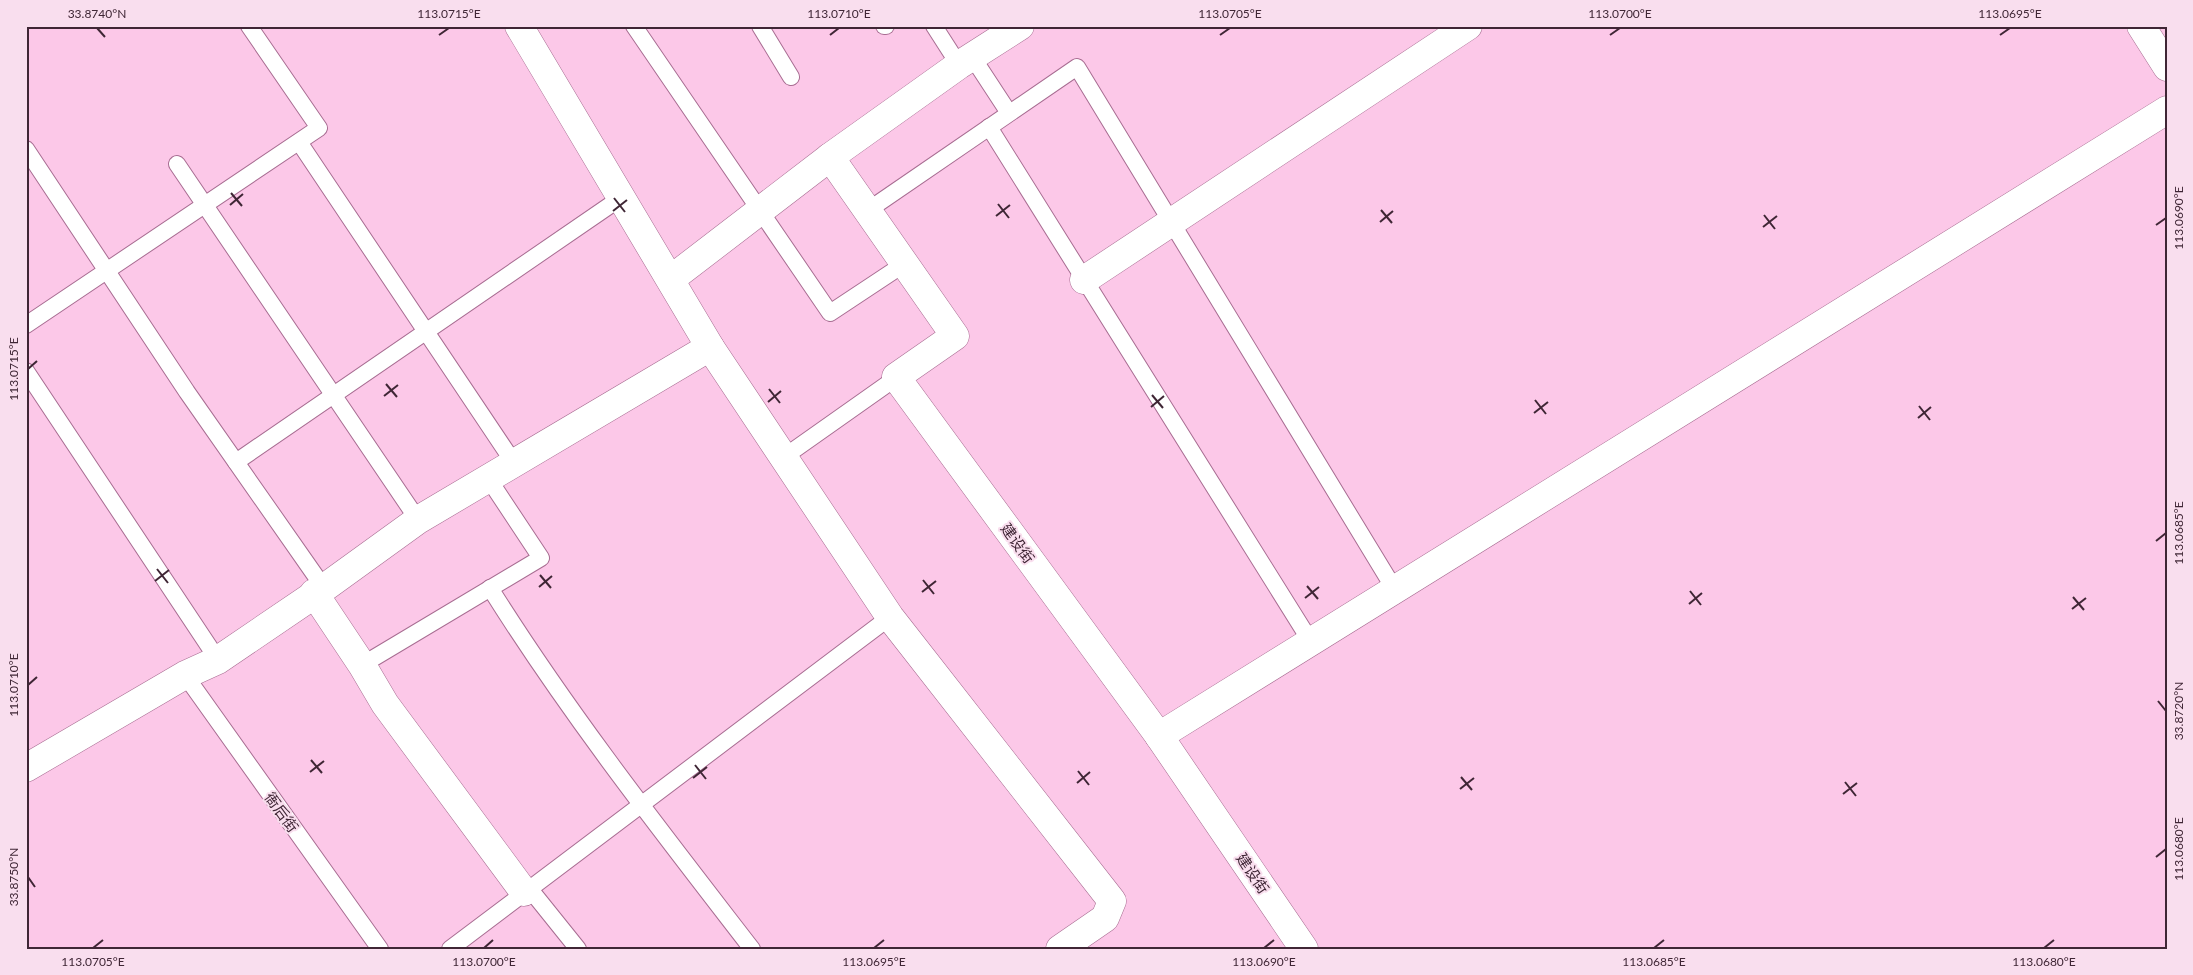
<svg xmlns="http://www.w3.org/2000/svg" width="2193" height="975" font-family="Lato,'Noto Sans SC',sans-serif">
<style>
.lines{fill:none;stroke-linecap:round;stroke-linejoin:round}
.lane-casing{stroke:#a86d92;stroke-width:18}
.street-casing{stroke:#a86d92;stroke-width:29}
.lane{stroke:#fff;stroke-width:16}
.street{stroke:#fff;stroke-width:28}
.ticks{fill:none;stroke:#3f2635;stroke-width:2}
.labels{text-anchor:middle;dominant-baseline:central;stroke-width:4;stroke-linejoin:round;paint-order:stroke}
.street-label{font-size:15px;fill:#3f2635;stroke:#f9deee}
.neatline{fill:none;stroke:#3f2635;stroke-width:2}
.ticks-label{font-size:12px;text-anchor:middle;fill:#3f2635}
</style>
<rect width="100%" height="100%" fill="#fcc8e8"/>
<g class="lines">
<g class="lane-casing">
<g id="lane">
<path d="M634,26L830,313L904,264"/>
<path d="M760,26L791,77"/>
<path d="M884,26H886"/>
<path d="M934,26L959,65"/>
<path d="M973,58L1009,113"/>
<path d="M989,127L1311,642"/>
<path d="M299,142L514,463"/>
<path d="M26,149L187,392L324,588"/>
<path d="M177,164L418,520"/>
<path d="M867,211L1077,67L1395,590"/>
<path d="M26,325L319,128L249,26"/>
<path d="M26,371L218,660"/>
<path d="M784,457L903,373"/>
<path d="M236,462L622,197"/>
<path d="M490,588C569,714 661,831 752,949"/>
<path d="M362,665L541,558L488,478"/>
<path d="M185,675L380,949"/>
<path d="M529,888L578,949"/>
<path d="M450,949L890,617"/>
</g>
</g>
<g class="street-casing">
<g id="street">
<path d="M519,26L710,347L890,617L1112,901L1105,918L1060,949"/>
<path d="M2141,26L2167,67"/>
<path d="M830,157L955,336L896,377L1159,736L1304,949"/>
<path d="M671,279L830,157L959,65L1020,26"/>
<path d="M1084,280L1468,26"/>
<path d="M314,593L362,665L385,704L524,892"/>
<path d="M1159,736L2167,110"/>
<path d="M26,768L185,675L218,660L324,588L418,520L710,347"/>
</g>
</g>
<use href="#lane" class="lane"/>
<use href="#street" class="street"/>
</g>
<path class="ticks" d="M97,28L105,37M439,35L449,28M830,35L839,28M1220,35L1230,28M1610,35L1620,28M2000,35L2010,28M231,193L242,206M614,198L625,212M998,204L1009,218M230,205L243,194M1381,210L1392,223M613,211L627,200M1764,215L1775,229M996,216L1010,205M1380,222L1393,211M2156,225L2166,218M1763,227L1777,216M28,369L37,361M386,384L397,397M769,389L780,403M1152,395L1163,408M384,396L398,385M1535,400L1546,414M768,402L781,391M1919,406L1930,420M1151,407L1164,396M1534,413L1548,402M1918,418L1931,407M2156,541L2166,533M157,569L168,583M540,575L551,588M923,580L934,594M155,581L169,570M1307,586L1318,599M539,587L552,576M1690,591L1701,605M922,592L936,581M2073,597L2084,610M1305,598L1319,587M1689,604L1702,593M2072,609L2086,598M28,685L37,677M2158,701L2166,711M311,760L322,773M695,765L706,779M1078,771L1089,785M310,772L324,761M1461,777L1472,790M693,778L707,767M1845,782L1856,796M1077,783L1090,772M1460,789L1474,778M1843,794L1857,783M2156,857L2166,849M28,877L35,887M93,948L103,940M484,948L493,940M874,948L884,940M1264,948L1274,940M1654,948L1664,940M2044,948L2054,940"/>
<g class="labels">
<g class="street-label">
<text transform="translate(1018 543) rotate(54)">建设街</text>
<text transform="translate(282 812) rotate(54)">衙后街</text>
<text transform="translate(1253 873) rotate(56)">建设街</text>
</g>
</g>
<rect width="2193" height="975" fill="none" stroke="#f9deee" stroke-width="55"/>
<rect x="28" y="28" width="2138" height="920" class="neatline"/>
<g class="ticks-label">
<text x="97" y="18">33.8740°N</text>
<text x="449" y="18">113.0715°E</text>
<text x="839" y="18">113.0710°E</text>
<text x="1230" y="18">113.0705°E</text>
<text x="1620" y="18">113.0700°E</text>
<text x="2010" y="18">113.0695°E</text>
<text transform="translate(2179 218) rotate(-90)" y="4">113.0690°E</text>
<text transform="translate(14 369) rotate(-90)" y="4">113.0715°E</text>
<text transform="translate(2179 533) rotate(-90)" y="4">113.0685°E</text>
<text transform="translate(14 685) rotate(-90)" y="4">113.0710°E</text>
<text transform="translate(2179 711) rotate(-90)" y="4">33.8720°N</text>
<text transform="translate(2179 849) rotate(-90)" y="4">113.0680°E</text>
<text transform="translate(14 877) rotate(-90)" y="4">33.8750°N</text>
<text x="93" y="966">113.0705°E</text>
<text x="484" y="966">113.0700°E</text>
<text x="874" y="966">113.0695°E</text>
<text x="1264" y="966">113.0690°E</text>
<text x="1654" y="966">113.0685°E</text>
<text x="2044" y="966">113.0680°E</text>
</g>
</svg>
